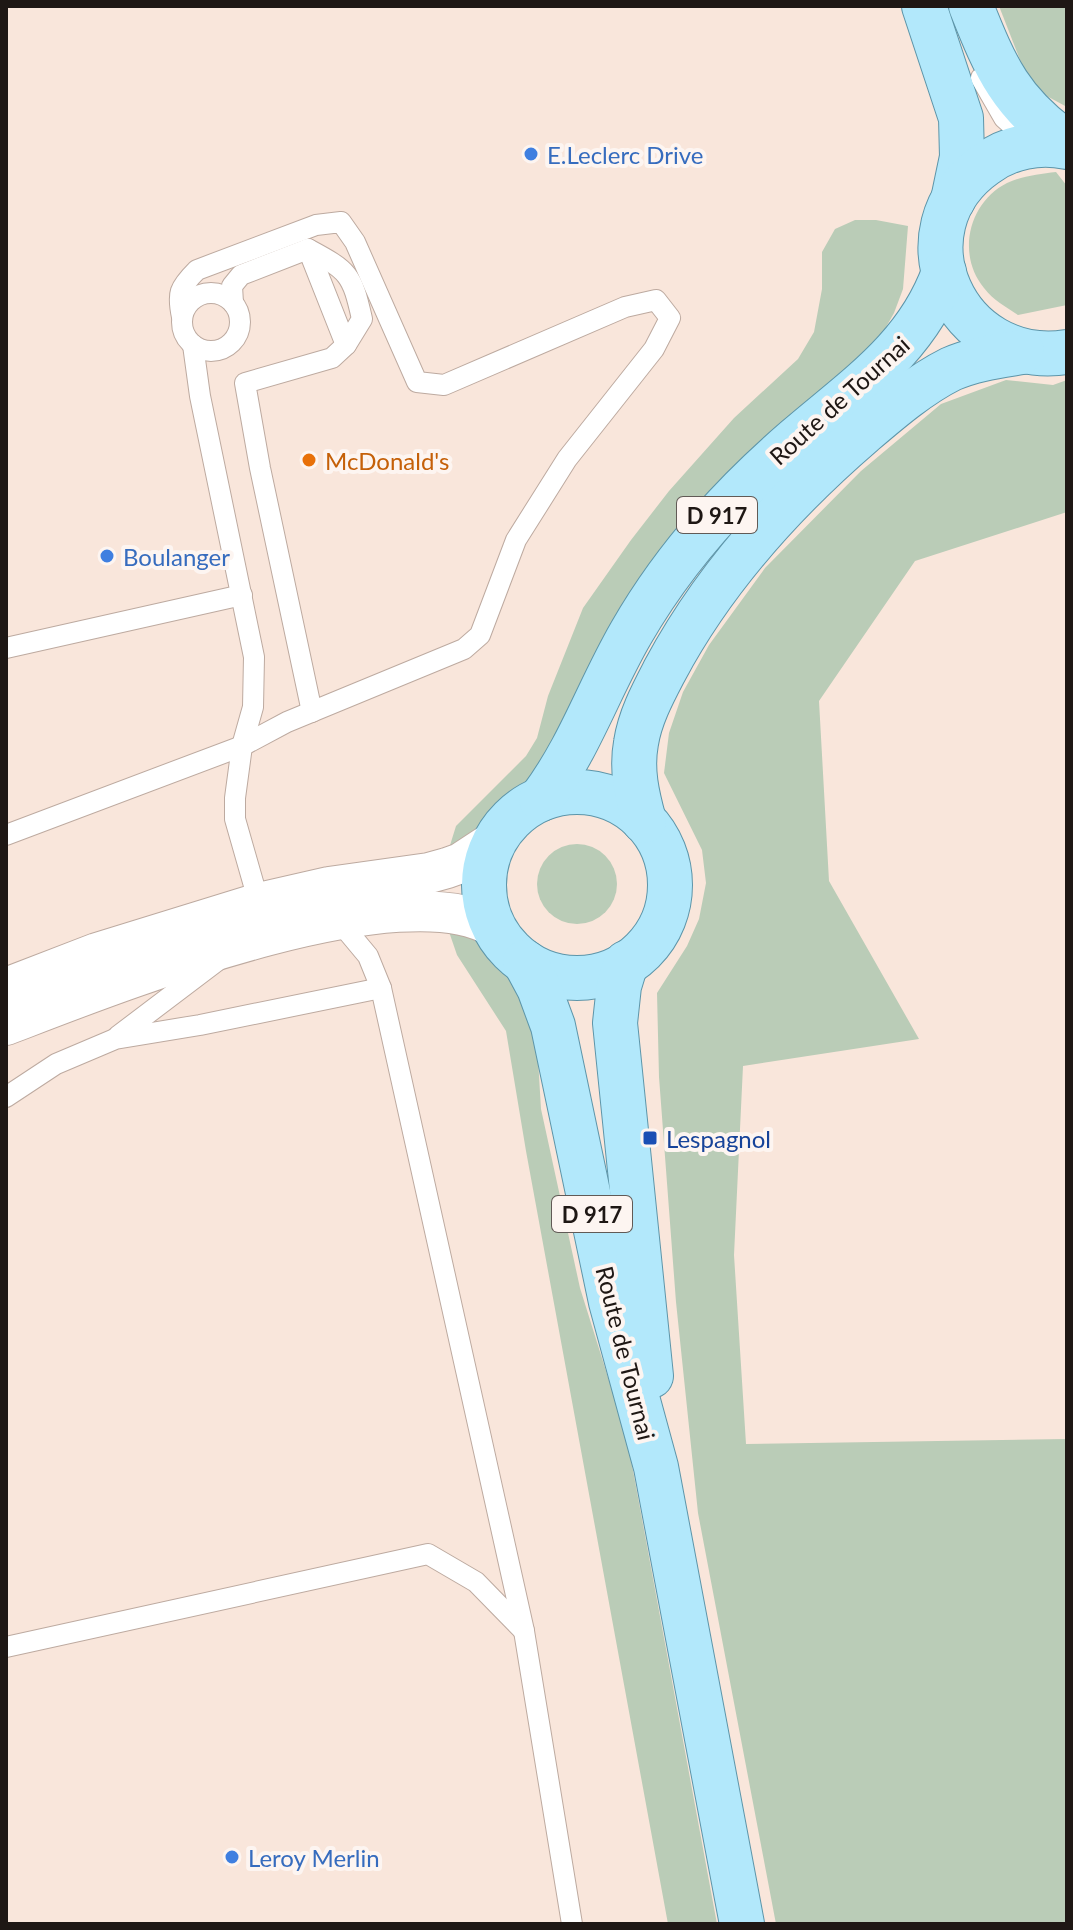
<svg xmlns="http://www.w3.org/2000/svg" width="1073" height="1930" font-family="Lato,sans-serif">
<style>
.green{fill:#baccb7}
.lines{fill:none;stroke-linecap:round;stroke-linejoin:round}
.lane-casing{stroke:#bdaaa0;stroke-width:22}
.street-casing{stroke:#bdaaa0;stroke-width:42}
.primary-casing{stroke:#5d95a9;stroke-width:46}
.lane{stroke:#fff;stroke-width:20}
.street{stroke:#fff;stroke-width:40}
.primary{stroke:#b2e8fb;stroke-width:44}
.shop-dot{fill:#3f7fe0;stroke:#fdf5f1;stroke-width:3}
.food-dot{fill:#e8710a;stroke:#fdf5f1;stroke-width:3}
.transit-dot{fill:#1a4fb4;stroke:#fdf5f1;stroke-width:3}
.labels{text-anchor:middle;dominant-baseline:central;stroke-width:8;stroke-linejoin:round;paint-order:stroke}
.shield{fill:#fdf5f1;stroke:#615a56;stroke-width:2}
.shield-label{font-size:22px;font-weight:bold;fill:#1e1714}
.shop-label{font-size:24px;fill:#366cbe;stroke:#fdf5f1;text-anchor:start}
.street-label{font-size:24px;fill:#1e1714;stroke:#fdf5f1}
.food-label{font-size:24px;fill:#c56008;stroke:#fdf5f1;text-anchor:start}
.transit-label{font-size:24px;fill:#164399;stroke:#fdf5f1;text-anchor:start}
</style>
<rect width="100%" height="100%" fill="#f9e6db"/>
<g class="green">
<path d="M999,6H1067V107L1043,94L1024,70Z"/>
<path d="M1056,172L1067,186V305L1018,315C1006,307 993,300 984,288C956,254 969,202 1007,183C1022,176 1040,174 1056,172Z"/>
<path d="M855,220H876L908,226L903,289L894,313L878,341L809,411L558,760L494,811L475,834L447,855L456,826L526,756L537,738L548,696L583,608L631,540L669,491L734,418L798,359L814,332L822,289V252L835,229Z"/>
<path d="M1006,380L1053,385L1067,380V512L915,561L819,701L829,881L919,1039L743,1066L734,1255L746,1444L1067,1439V1924H776L698,1513L676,1302L659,1077L657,993L687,946L699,919L706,883L702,850L664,773L669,733L683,692L709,645L765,568L861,471L941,404Z"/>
<circle cx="577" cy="884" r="40"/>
<path d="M446,923L482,941L514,977L536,1026L541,1109L580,1288L627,1438L717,1924H668L526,1151L506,1031L457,955Z"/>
</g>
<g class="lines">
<g class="lane-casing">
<g id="lane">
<path d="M981,78L1004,118L1032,143"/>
<path d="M308,249L346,345"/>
<circle cx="211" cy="322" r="29"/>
<path d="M233,303L232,286L241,275L308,249C349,271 352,274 362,319L346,345L332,358L245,383L260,468L312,712"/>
<path d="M193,345L200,396L254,657L253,707L242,746L235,798V819L259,903"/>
<path d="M6,648L242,595"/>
<path d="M6,835L242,746L287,722L464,649L480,635L516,540L567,459L654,349L670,318L656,300L625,307L444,385L417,382L355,242L341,222L316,225L197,270C179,288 177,293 182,317"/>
<path d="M338,920L368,956L381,988L524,1631L572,1924"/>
<path d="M118,1036L217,961"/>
<path d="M6,1097L56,1064L115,1039L200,1025L381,988"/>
<path d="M6,1647L428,1554L476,1582L524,1631"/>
</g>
</g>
<g class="street-casing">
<g id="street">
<path d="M6,988L97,953L259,903L329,887L429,873L447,868L461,863L496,840"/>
<path d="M6,1025C108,986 398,869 494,927"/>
</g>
</g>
<g class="primary-casing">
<g id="primary">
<path d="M924,6L961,118L962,157L953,200"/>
<path d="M971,6C996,69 1011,103 1067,143"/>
<path d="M1067,147C1039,141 1009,147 986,164C892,230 956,369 1067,352"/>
<circle cx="577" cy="885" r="93"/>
<path d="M541,799C581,745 598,690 631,633C674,558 731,495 796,439C855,388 917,348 944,272"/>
<path d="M644,821C637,795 631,770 636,743C640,717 653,693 665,670C714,578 784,501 863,433C890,410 919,385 951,369C974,359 998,356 1022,352"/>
<path d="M525,962L539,988L553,1026L611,1302L656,1467L742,1924"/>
<path d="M626,963L619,986L615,1023L651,1376"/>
</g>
</g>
<use href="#lane" class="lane"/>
<use href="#street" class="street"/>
<use href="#primary" class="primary"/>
</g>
<g class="shop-dot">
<circle cx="531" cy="154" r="8"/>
<circle cx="107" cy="556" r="8"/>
<circle cx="232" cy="1857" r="8"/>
</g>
<circle class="food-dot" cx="309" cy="460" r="8"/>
<rect class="transit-dot" x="642" y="1130" width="16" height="16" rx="4"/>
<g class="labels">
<g class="shield">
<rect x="677" y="497" width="80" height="36" rx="6"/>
<rect x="552" y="1196" width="80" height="36" rx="6"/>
</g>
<g class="shield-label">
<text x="717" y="515">D 917</text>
<text x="592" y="1214">D 917</text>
</g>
<g class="shop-label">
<text x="547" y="154">E.Leclerc Drive</text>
<text x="123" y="556">Boulanger</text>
<text x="248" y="1857">Leroy Merlin</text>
</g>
<g class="street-label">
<text transform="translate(839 400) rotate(-42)">Route de Tournai</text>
<text transform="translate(626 1353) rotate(76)">Route de Tournai</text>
</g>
<g class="food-label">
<text x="325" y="460">McDonald's</text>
</g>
<g class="transit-label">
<text x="666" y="1138">Lespagnol</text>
</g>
</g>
<rect width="1073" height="1930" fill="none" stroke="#1e1714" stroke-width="16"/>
</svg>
